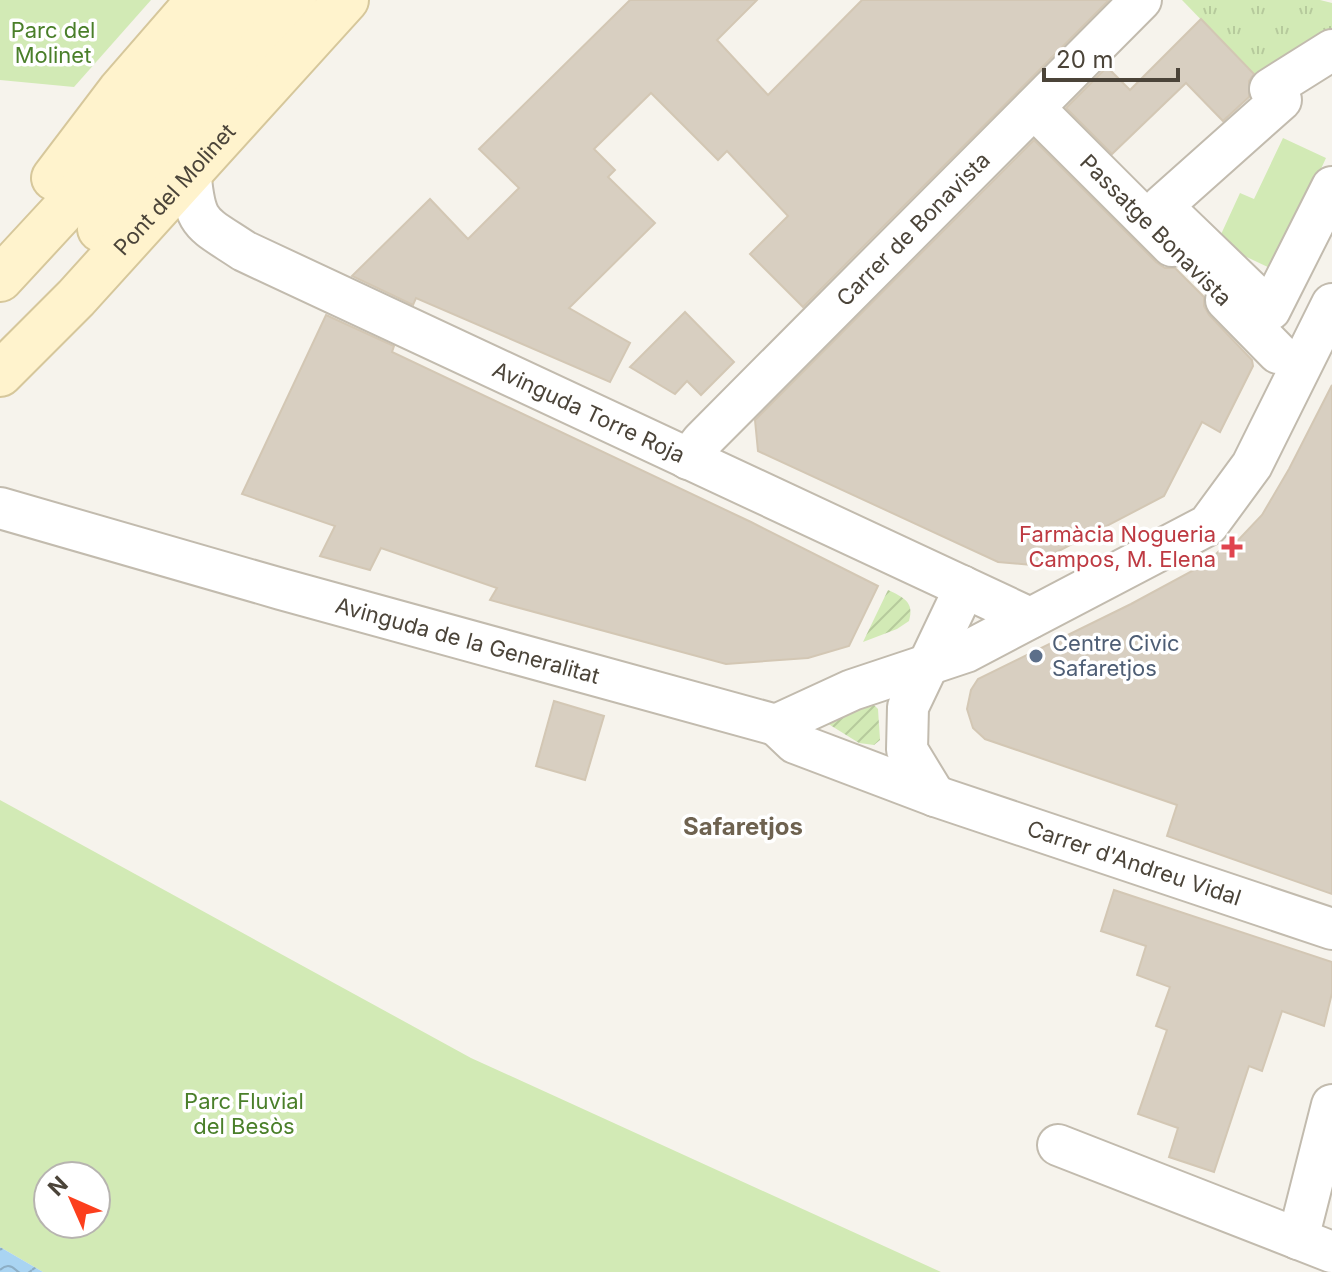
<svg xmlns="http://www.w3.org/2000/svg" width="1332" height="1272" font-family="Inter,sans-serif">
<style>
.grass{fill:url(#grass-tufts)}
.park{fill:#d2eab5;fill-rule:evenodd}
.garden{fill:url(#garden-furrows)}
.water{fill:url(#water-waves)}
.building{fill:#d8cfc1;stroke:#d3c7b4;stroke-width:2}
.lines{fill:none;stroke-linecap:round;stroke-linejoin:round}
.street-casing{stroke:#c2bbae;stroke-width:44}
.secondary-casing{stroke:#d6c79b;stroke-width:48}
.street{stroke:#fff;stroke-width:40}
.secondary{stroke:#fff3cd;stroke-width:44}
.health-dot{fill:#e0444e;stroke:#fff;stroke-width:3}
.service-dot{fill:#5c6f8a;stroke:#fff;stroke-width:3}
.labels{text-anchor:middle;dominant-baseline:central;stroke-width:7;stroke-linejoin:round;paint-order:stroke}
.park-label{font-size:22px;fill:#4a7f2a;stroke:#fff}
.street-label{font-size:22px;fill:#4b4439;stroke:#fff}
.health-label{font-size:22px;fill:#be3a42;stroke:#fff;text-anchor:end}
.service-label{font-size:22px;fill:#4e5e75;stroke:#fff;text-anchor:start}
.neighbourhood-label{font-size:24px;font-weight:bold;fill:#6e6250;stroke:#fff}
</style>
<defs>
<pattern id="grass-tufts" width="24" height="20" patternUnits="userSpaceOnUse" patternTransform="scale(2)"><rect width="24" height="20" fill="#d2eab5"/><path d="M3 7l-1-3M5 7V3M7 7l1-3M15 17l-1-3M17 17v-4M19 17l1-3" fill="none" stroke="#b6ca9c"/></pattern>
<pattern id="garden-furrows" width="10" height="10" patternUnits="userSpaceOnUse" patternTransform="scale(2)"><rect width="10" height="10" fill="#d2eab5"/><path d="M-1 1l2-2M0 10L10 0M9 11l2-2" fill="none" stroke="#b6ca9c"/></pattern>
<pattern id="water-waves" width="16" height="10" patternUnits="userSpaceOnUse" patternTransform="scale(2)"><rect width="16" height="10" fill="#a9d4f2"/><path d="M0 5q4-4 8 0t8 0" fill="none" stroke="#8caec5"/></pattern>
</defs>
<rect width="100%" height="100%" fill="#f6f3ec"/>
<path class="grass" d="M1182,0H1320L1332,3V49L1268,89Z"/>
<g class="park">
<path d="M0,0H151L74,87L0,80Z"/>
<path d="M1283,138L1326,158L1274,270L1217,243L1240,193L1254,199Z"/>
<path d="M0,800L471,1058L941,1272H43L0,1247ZM48,1176H96V1224H48Z"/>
</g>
<g class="garden">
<path d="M888,590C903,597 915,602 909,621L897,629L863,642Z"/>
<path d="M872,703L878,709L880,740L874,745L859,743L822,720Z"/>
</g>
<path class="water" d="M0,1247L43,1272H0Z"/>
<g class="building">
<path d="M630,0H757L717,40L768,95L862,0H1109L803,307L750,254L788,216L727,151L718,160L651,93L594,149L615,170L608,177L655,223L569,308L630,343L610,382L416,298L413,305L352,276L430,199L468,239L519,188L479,149Z"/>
<path d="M1201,19L1254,74L1249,81V97L1223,121L1186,83L1112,154L1066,108L1107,67L1130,90Z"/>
<path d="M1034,140L1156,262L1165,268H1175L1204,297V306L1209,315L1252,360L1253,366L1220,432L1202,422L1164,496L1032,565L998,562L758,451L755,420Z"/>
<path d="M685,312L734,362L701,395L687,381L675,394L630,367Z"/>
<path d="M326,315L394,346L392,352L751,522L878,586L849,646L808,658L726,664L490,600L497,588L381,548L370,570L320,556L335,526L242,494Z"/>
<path d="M1332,385V894L1167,836L1177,805L985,739L973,728L967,709L971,690L978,679L1131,604L1207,563L1219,551L1226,553L1262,515L1289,469Z"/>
<path d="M554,701L604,716L585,780L536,766Z"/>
<path d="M1114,890L1332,962V993L1324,1026L1282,1011L1262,1071L1249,1066L1214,1172L1169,1157L1178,1128L1138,1114L1167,1030L1156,1026L1170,987L1137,975L1146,946L1101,931Z"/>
</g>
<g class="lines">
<g class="street-casing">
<g id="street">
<path d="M1332,50L1270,89L1281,100L1162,206L1270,310L1332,187"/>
<path d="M1034,108L1172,246"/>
<path id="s1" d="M190,169C195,226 199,221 244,251L1030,618"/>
<path d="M1226,300L1278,353"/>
<path id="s2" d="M688,459L702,441L1141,0"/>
<path id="s3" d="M0,508L281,589L776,725L852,690L966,652L1208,525L1252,465L1332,304"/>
<path id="s4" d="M776,725L795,743L935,796L1332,929"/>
<path d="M935,796L907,750L908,707L958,602L962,586"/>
<path d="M1058,1145L1332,1252"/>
<path d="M1298,1239L1332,1105"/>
</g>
</g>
<g class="secondary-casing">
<g id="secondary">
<path d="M54,178L120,91L199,0"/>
<path d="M100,229L207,96L294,0"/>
<path d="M0,279L62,212L244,0"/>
<path id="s5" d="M0,374L76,298L346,0"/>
</g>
</g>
<use href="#street" class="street"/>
<use href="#secondary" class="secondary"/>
</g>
<path class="health-dot" d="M1228 535h8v8h8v8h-8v8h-8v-8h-8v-8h8z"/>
<circle class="service-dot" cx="1036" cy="656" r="8"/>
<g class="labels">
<g class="park-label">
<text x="53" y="30">Parc del<tspan x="53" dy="25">Molinet</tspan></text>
<text x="244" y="1101">Parc Fluvial<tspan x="244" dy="25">del Besòs</tspan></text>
</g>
<g class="street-label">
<text stroke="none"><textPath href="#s5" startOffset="254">Pont del Molinet</textPath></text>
<text stroke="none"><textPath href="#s2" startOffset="322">Carrer de Bonavista</textPath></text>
<text transform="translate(1156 230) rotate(45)">Passatge Bonavista</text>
<text stroke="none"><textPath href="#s1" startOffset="486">Avinguda Torre Roja</textPath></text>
<text stroke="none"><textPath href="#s3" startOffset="486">Avinguda de la Generalitat</textPath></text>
<text stroke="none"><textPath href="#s4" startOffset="386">Carrer d'Andreu Vidal</textPath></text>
</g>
<g class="health-label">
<text x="1216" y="534">Farmàcia Nogueria<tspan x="1216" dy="25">Campos, M. Elena</tspan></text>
</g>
<g class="service-label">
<text x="1052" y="643">Centre Civic<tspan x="1052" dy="25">Safaretjos</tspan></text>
</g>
<g class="neighbourhood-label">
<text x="743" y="826">Safaretjos</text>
</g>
</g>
<g transform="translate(72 1200) rotate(315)"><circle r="38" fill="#ffffff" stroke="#b7b4b0" stroke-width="2"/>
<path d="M0-6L14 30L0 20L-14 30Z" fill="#fc3f1d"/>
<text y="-12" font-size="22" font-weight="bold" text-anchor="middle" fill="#4b4439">N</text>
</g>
<path d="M1044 68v12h134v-12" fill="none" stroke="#4b4439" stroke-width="4"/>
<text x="1056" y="68" font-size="24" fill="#4b4439" stroke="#ffffff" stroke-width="6" paint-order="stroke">20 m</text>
</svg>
